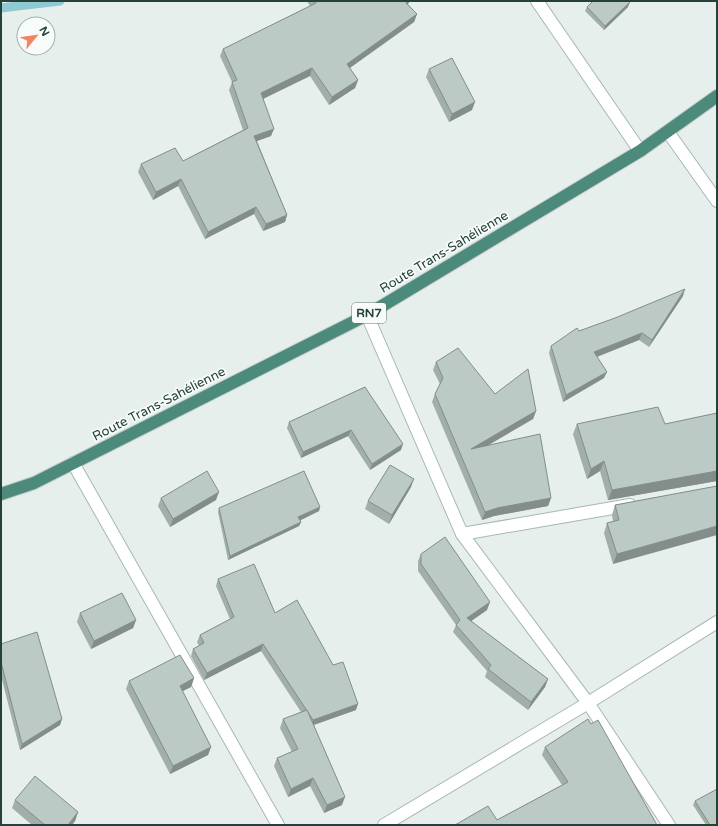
<svg xmlns="http://www.w3.org/2000/svg" width="718" height="826" font-family="'Varela Round',sans-serif">
<style>
.lines{fill:none;stroke-linecap:round;stroke-linejoin:round}
.stream{stroke:#8ec9d4;stroke-width:9}
.minor-casing{stroke:#a8b8b2;stroke-width:14}
.trunk-casing{stroke:#c2cac8;stroke-width:14}
.minor{stroke:#fff;stroke-width:12}
.trunk{stroke:#4c8a7c;stroke-width:12}
.wall{fill:#a1aea9}
.shaded-wall{fill:#838d89}
.building{fill:#bbcac4;stroke:#838d89}
.labels{text-anchor:middle;dominant-baseline:central;stroke-width:3.5;stroke-linejoin:round;paint-order:stroke}
.shield{fill:#f7fbf9;stroke:#637a73;stroke-width:1}
.shield-label{font-size:12px;font-weight:bold;fill:#24423a}
.street-label{font-size:13px;fill:#24423a;stroke:#f7fbf9}
</style>
<rect width="100%" height="100%" fill="#e6efeb"/>
<g class="lines">
<path class="stream" d="M1,8L60,1"/>
<g class="minor-casing">
<g id="minor">
<path d="M537,1L640,151"/>
<path d="M668,132L717,201"/>
<path d="M367,315L462,534L588,703L669,825"/>
<path d="M73,463L278,825"/>
<path d="M462,534L630,505"/>
<path d="M384,825L588,703L717,622"/>
</g>
</g>
<g class="trunk-casing">
<path id="trunk" d="M1,494L34,483L367,315L640,151L717,96"/>
</g>
<use href="#minor" class="minor"/>
<use href="#trunk" class="trunk"/>
</g>
<g class="wall">
<path d="M307,1H410L408,4L417,14L414,22L350,68L358,80L355,88L329,105L310,76L263,98L271,136L257,141L287,215L285,222L263,231L254,214L205,239L178,186L153,200L138,172L141,164L183,161L243,130L229,90L232,82L220,56L223,49L310,6Z"/>
<path d="M587,7H628L604,30L585,11Z"/>
<path d="M429,69L472,110L449,122L426,77Z"/>
<path d="M683,296L649,347L639,340L597,357L604,378L563,402L549,353L551,346L579,331Z"/>
<path d="M436,362L495,394L536,411L533,419L488,445L551,498L548,506L494,516L482,520L432,402L435,394L440,384L433,370Z"/>
<path d="M365,387L401,450L370,470L348,436L301,458L287,428L289,422Z"/>
<path d="M717,413V481L608,500L600,471L587,479L573,434L577,424H665Z"/>
<path d="M717,486L613,564L604,533L607,523L613,521L612,515L615,505Z"/>
<path d="M411,487L389,524L365,509L368,501Z"/>
<path d="M161,498L216,500L170,527L158,506Z"/>
<path d="M320,507L319,511L300,520L301,522L299,526L228,560L218,512L219,508Z"/>
<path d="M421,554L487,610L471,621L548,679L545,687L528,710L485,677L487,671L453,632L456,625L418,571V561Z"/>
<path d="M218,579L275,613L356,710L314,725L342,805L324,813L310,786L288,797L274,766L277,758L292,752L280,728L283,719L301,712L261,651L204,680L191,656L193,649L199,646L197,642L200,635L230,619L216,586Z"/>
<path d="M80,613L136,620L133,628L91,649L77,622Z"/>
<path d="M1,644L62,719L60,725L20,750L1,676Z"/>
<path d="M194,678L191,687L182,691L211,747L208,755L170,774L126,689L129,681Z"/>
<path d="M545,747L657,825L497,820L562,785L542,755Z"/>
<path d="M15,800L78,812L75,821L72,825H32L12,808Z"/>
<path d="M695,801L717,825H706L693,805Z"/>
</g>
<g class="shaded-wall">
<path d="M407,1H410L403,10L406,3Z"/>
<path d="M630,2L628,7L604,30L605,26Z"/>
<path d="M417,14L414,22L344,72L347,64Z"/>
<path d="M312,68L310,76L259,101L261,93Z"/>
<path d="M358,80L355,88L329,105L332,97Z"/>
<path d="M475,102L472,110L449,122L452,114Z"/>
<path d="M274,129L271,136L251,143L254,136Z"/>
<path d="M181,179L178,186L153,200L156,192Z"/>
<path d="M256,207L254,214L205,239L208,232Z"/>
<path d="M287,215L285,222L263,231L266,224Z"/>
<path d="M685,289L683,296L649,347L652,340Z"/>
<path d="M642,333L639,340L591,359L594,352Z"/>
<path d="M607,372L604,378L563,402L566,395Z"/>
<path d="M536,411L533,419L468,457L471,449Z"/>
<path d="M351,430L348,436L301,458L303,452Z"/>
<path d="M403,444L401,450L370,470L372,464Z"/>
<path d="M604,461L600,471L587,479L591,469Z"/>
<path d="M717,471V481L608,500L612,490Z"/>
<path d="M414,479L411,487L389,524L392,515Z"/>
<path d="M219,492L216,500L170,527L173,519Z"/>
<path d="M551,498L548,506L494,516L482,520L485,512L497,508Z"/>
<path d="M320,507L319,511L297,522L298,517Z"/>
<path d="M301,522L299,526L228,560L230,556Z"/>
<path d="M717,526V535L613,564L617,554Z"/>
<path d="M490,602L487,610L464,626L467,618Z"/>
<path d="M136,620L133,628L91,649L94,641Z"/>
<path d="M263,644L261,651L204,680L207,673Z"/>
<path d="M194,678L191,687L177,694L180,686Z"/>
<path d="M548,679L545,687L528,710L531,702Z"/>
<path d="M358,704L356,710L310,726L313,720Z"/>
<path d="M62,719L60,725L20,750L22,744Z"/>
<path d="M211,747L208,755L170,774L173,766Z"/>
<path d="M313,778L310,786L288,797L291,789Z"/>
<path d="M345,797L342,805L324,813L327,805Z"/>
<path d="M78,812L75,821L72,825H68Z"/>
</g>
<g class="building">
<path d="M315,1H407L406,3L417,14L347,64L358,80L332,97L312,68L261,93L274,129L254,136L287,215L266,224L256,207L208,232L181,179L156,192L141,164L175,148L183,161L248,128L232,82L237,80L223,49L316,3Z"/>
<path d="M593,1H628L630,2L605,26L587,7Z"/>
<path d="M452,58L475,102L452,114L429,69Z"/>
<path d="M685,289L652,340L642,333L594,352L607,372L566,395L551,346L577,328L579,331L615,318Z"/>
<path d="M458,348L495,394L528,369L536,411L471,449L540,434L551,498L497,508L485,512L435,394L443,378L436,362Z"/>
<path d="M365,387L403,444L372,464L351,430L303,452L289,422Z"/>
<path d="M658,407L665,424L717,413V471L612,490L604,461L591,469L577,424Z"/>
<path d="M390,465L414,479L392,515L368,501Z"/>
<path d="M207,471L219,492L173,519L161,498Z"/>
<path d="M304,471L320,507L298,517L301,522L230,556L219,508Z"/>
<path d="M717,486V526L617,554L607,523L619,520L615,505Z"/>
<path d="M445,537L490,602L467,618L548,679L531,702L488,669L491,665L456,625L460,620L421,564V554Z"/>
<path d="M254,564L275,613L297,600L333,665L343,662L358,704L313,720L263,644L207,673L193,649L204,643L200,635L234,617L218,579Z"/>
<path d="M122,593L136,620L94,641L80,613Z"/>
<path d="M37,632L62,719L22,744L1,662V644Z"/>
<path d="M180,655L194,678L180,686L211,747L173,766L129,681Z"/>
<path d="M307,710L345,797L327,805L313,778L291,789L277,758L298,749L283,719Z"/>
<path d="M588,719L591,724L598,720L657,825H455L488,806L497,820L568,782L545,747Z"/>
<path d="M35,776L78,812L68,825H45L15,800Z"/>
<path d="M717,789V825H710L695,801Z"/>
</g>
<g class="labels">
<rect class="shield" x="352" y="303" width="34" height="20" rx="3"/>
<g class="shield-label">
<text x="369" y="313">RN7</text>
</g>
<g class="street-label">
<text transform="translate(444 252) rotate(-31)">Route Trans-Sahélienne</text>
<text transform="translate(159 404) rotate(-27)">Route Trans-Sahélienne</text>
</g>
</g>
<rect width="718" height="826" fill="none" stroke="#24423a" stroke-width="4"/>
<g transform="translate(36 36) rotate(61)"><circle r="19" fill="#f7fbf9" stroke="#a3b1ad"/>
<path d="M0-3L7 15L0 10L-7 15Z" fill="#f4845f"/>
<text y="-6" font-size="11" font-weight="bold" text-anchor="middle" fill="#24423a">N</text>
</g>
</svg>
